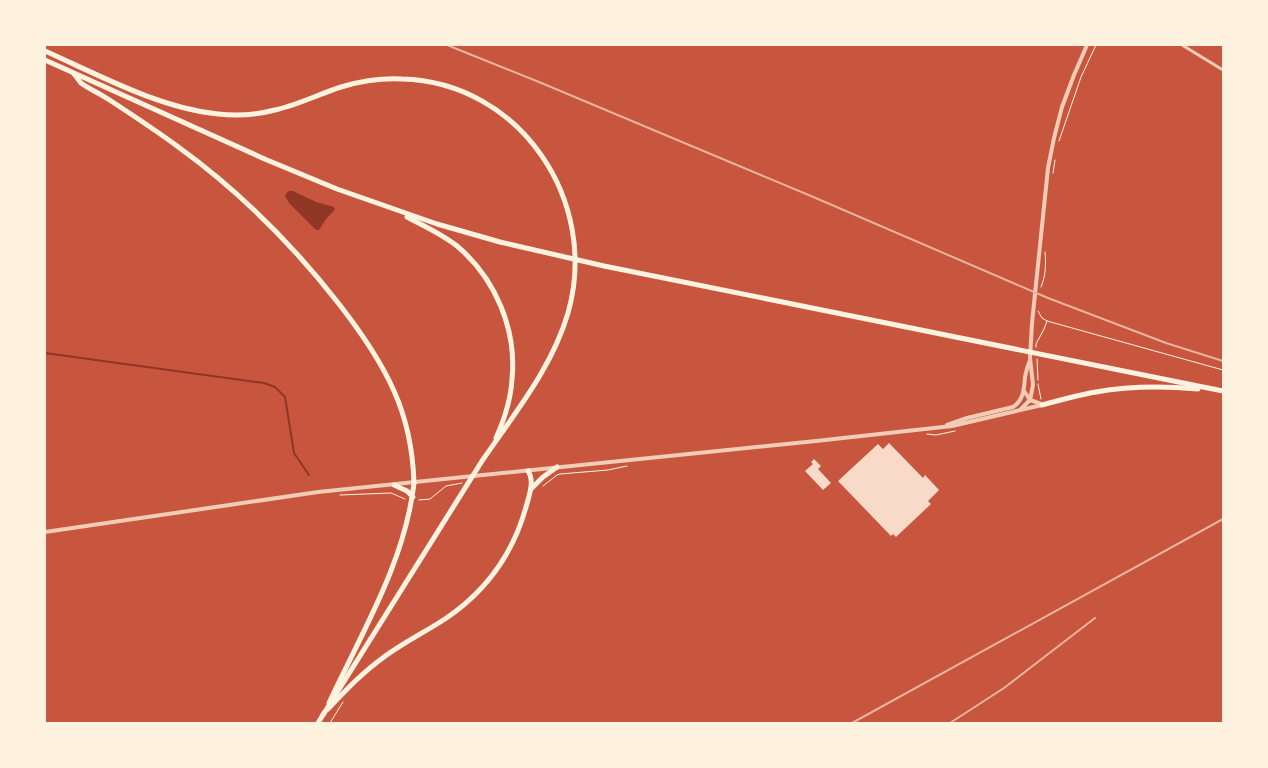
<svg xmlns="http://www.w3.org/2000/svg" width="1268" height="768" font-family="'Nunito Sans',sans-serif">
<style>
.water{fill:#8f3625}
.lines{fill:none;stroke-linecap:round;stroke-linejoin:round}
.stream{stroke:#8f3625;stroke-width:2}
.building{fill:#f7dbc8}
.path{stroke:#fff3e0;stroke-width:1}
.minor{stroke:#f1ccb7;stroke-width:3}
.tertiary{stroke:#f1ccb7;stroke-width:4}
.primary{stroke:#fff3e0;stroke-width:5}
.trunk{stroke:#fff3e0;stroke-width:5}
.rail{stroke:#e9b49f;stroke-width:2}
</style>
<rect width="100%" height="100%" fill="#c8553d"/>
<path class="water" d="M289,191H293L316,202L334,207L335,209L332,213L326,219L319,230H316L289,203L286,198L285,195Z"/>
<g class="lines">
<path class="stream" d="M45,353L264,383L275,387L285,397L294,453L309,475"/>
</g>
<g class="building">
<path d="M889,443L923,478L925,475L939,490L928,501L931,504L896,537L893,534L891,536L838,481L878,444L883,449Z"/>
<path d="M814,459L821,466L818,469L831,483L823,490L805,471L813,464L811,462Z"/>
</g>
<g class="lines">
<g class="path">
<path d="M1059,141L1081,77L1096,45"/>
<path d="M1053,173L1055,160"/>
<path d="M1041,287C1046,275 1046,264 1045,252"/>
<path d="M1038,311L1042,318L1047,321L1223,370"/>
<path d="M1036,347V344L1044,329L1047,321"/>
<path d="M1037,359L1038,380"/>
<path d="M1038,384L1041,399"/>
<path d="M927,434L936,435L955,431"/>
<path d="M543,486L557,475L560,474L608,470L627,466"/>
<path d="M340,495L391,493L405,499"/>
<path d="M419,500L430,499L446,486L462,483"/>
<path d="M330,723L343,702"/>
</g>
<path class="minor" d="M1182,45L1223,70"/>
<g class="tertiary">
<path d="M1024,391L1030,400L1041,404"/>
<path d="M1021,409L1030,400L1033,385L1030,358L1032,323L1048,168L1054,138L1062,107L1074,75L1087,45"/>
<path d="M947,425L967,418L1013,407C1024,400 1024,388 1025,377C1026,371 1028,365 1030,360"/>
<path d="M45,532L318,492L816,441L952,426L1042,405"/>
</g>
<g class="primary">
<path d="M394,485L407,491L413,497"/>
<path d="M531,489L543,477L557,467"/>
<path d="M329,703C362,632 405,562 414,483"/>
<path d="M328,709C346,690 363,672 384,657C403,643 425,632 445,619C485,592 513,554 526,507C529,496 535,481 528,471"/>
<path d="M318,723L324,713"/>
</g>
<g class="trunk">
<path d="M45,51C99,75 159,108 218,114C237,116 256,115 275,110C298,105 319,94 341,87C361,81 382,78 402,79C520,82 600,201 568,313C552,368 514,414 482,461L323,715"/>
<path d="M45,60L267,160L337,189L437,224L500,242L604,266L1223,391"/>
<path d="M74,74C77,77 79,81 81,83C89,89 99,93 108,99C131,114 154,129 177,146C238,190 293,245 339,304C360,331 380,359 394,391C407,420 413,452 414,483"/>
<path d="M407,217C424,226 442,234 457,246C495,278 517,329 512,379C511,400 504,420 496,438"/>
<path d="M1042,405C1060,400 1078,395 1096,392C1129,386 1164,386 1198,389"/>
</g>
<g class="rail">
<path d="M447,45L539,82L811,196L1048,298L1166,343L1223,361"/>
<path d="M852,723L1223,519"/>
<path d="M950,723L1004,688L1095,618"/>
</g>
</g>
<rect width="1268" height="768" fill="none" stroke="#fff3e0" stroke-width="92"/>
</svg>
